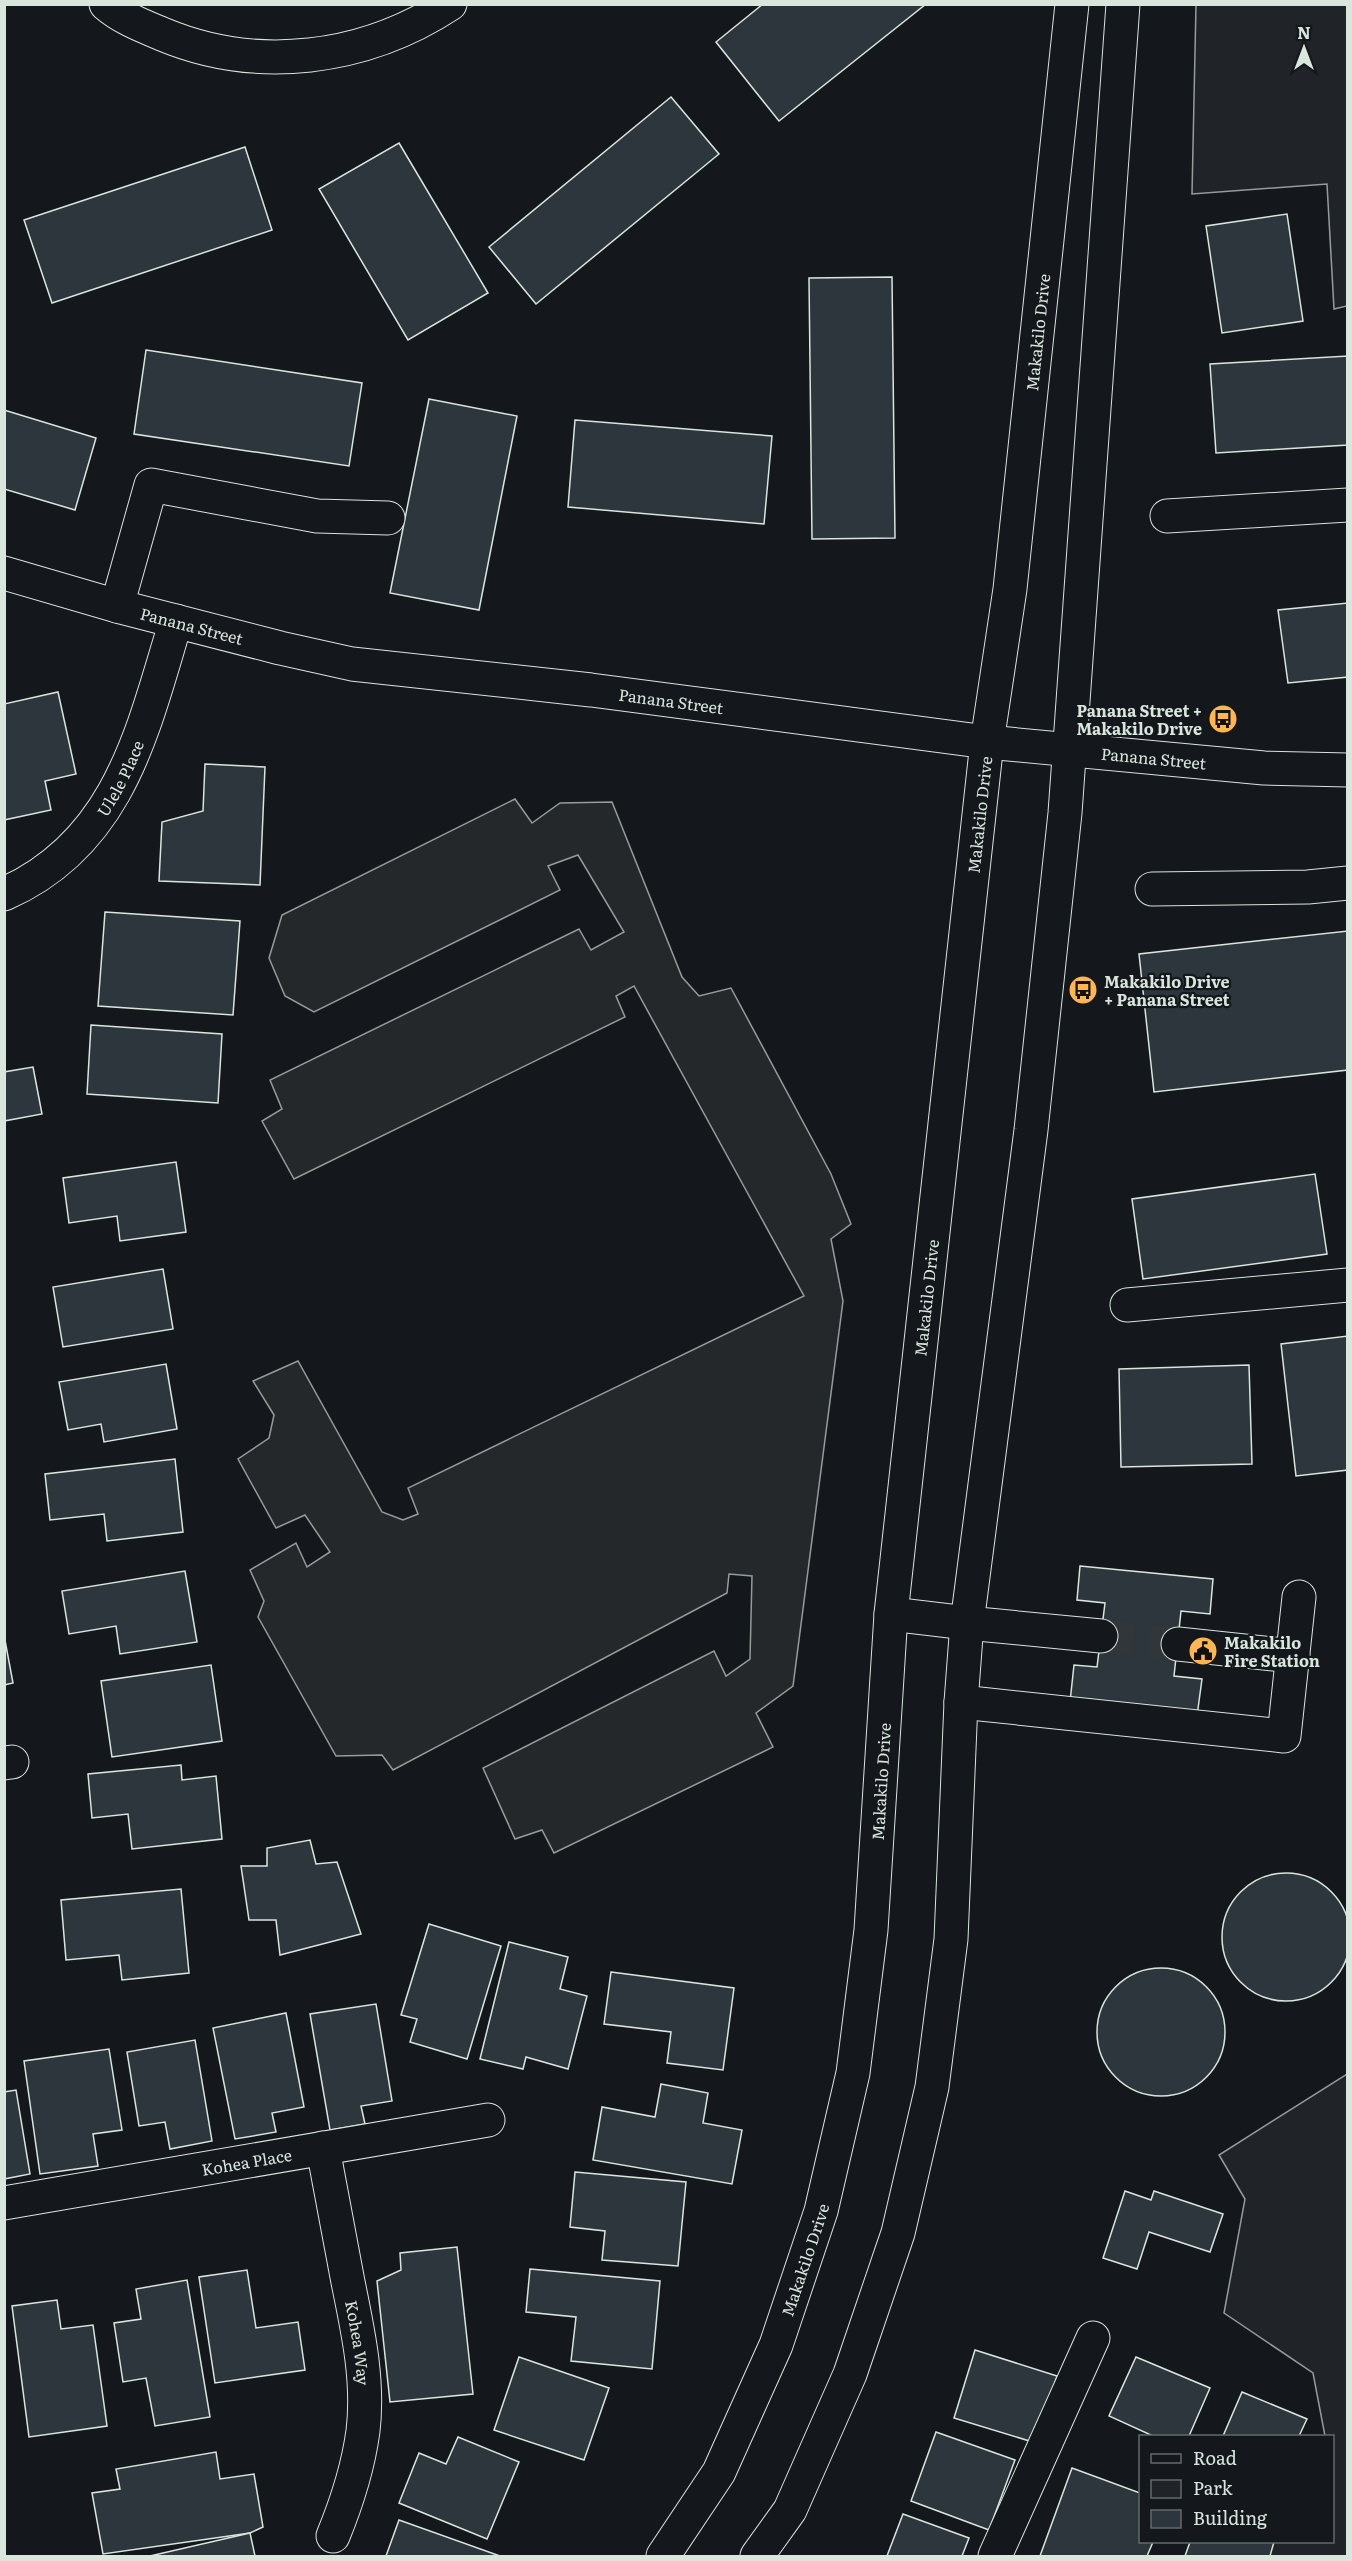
<svg xmlns="http://www.w3.org/2000/svg" width="1352" height="2561" font-family="Literata,serif">
<style>
.green{fill:#202428;stroke:#939e99;stroke-width:1.5}
.parking{fill:#24282b;stroke:#939e99;stroke-width:1.5}
.building{fill:#2c363c;stroke:#d8e6dc;stroke-width:1.5}
.lines{fill:none;stroke-linecap:round;stroke-linejoin:round}
.minor-tunnel{stroke:#313739;stroke-width:33;stroke-dasharray:33 16;stroke-linecap:butt}
.minor-casing{stroke:#d8e6dc;stroke-width:35}
.major-casing{stroke:#d8e6dc;stroke-width:35}
.minor{stroke:#14181c;stroke-width:33}
.major{stroke:#14181c;stroke-width:33}
.labels{text-anchor:middle;dominant-baseline:central;stroke-width:4.5;stroke-linejoin:round;paint-order:stroke}
.street-label{font-size:16px;fill:#d8e6dc;stroke:#14181c}
.poi-label{font-size:16px;font-weight:bold;fill:#d8e6dc;stroke:#14181c;text-anchor:start}
</style>
<rect width="100%" height="100%" fill="#14181c"/>
<g class="green">
<path d="M1196,5H1347V306L1334,309L1327,184L1192,194Z"/>
<path d="M1347,2074V2556H1242L1253,2542H1332V2436H1325L1313,2373L1224,2313L1245,2199L1219,2155Z"/>
</g>
<path class="parking" d="M515,799L532,823L560,803L612,802L682,977L699,996L731,988L831,1174L851,1224L831,1239L843,1301L793,1686L756,1713L773,1747L554,1853L542,1830L515,1839L483,1768L714,1651L726,1676L750,1659L752,1576L729,1574L727,1593L393,1770L382,1755L336,1756L258,1617L264,1601L250,1570L296,1543L307,1567L330,1552L305,1515L276,1528L238,1459L269,1438L274,1415L253,1381L298,1361L382,1512L403,1520L418,1514L408,1488L804,1296L634,986L616,996L625,1017L294,1179L262,1121L282,1109L270,1080L579,929L591,950L624,932L578,855L548,866L560,890L314,1012L285,996L269,958L282,915Z"/>
<g class="building">
<path d="M763,4H926L779,121L716,42Z"/>
<path d="M671,97L719,154L536,304L489,247Z"/>
<path d="M399,143L488,293L408,340L319,189Z"/>
<path d="M245,147L272,230L52,303L24,220Z"/>
<path d="M1287,214L1303,321L1222,333L1206,226Z"/>
<path d="M892,277L895,538L812,539L809,278Z"/>
<path d="M146,350L362,383L349,466L134,434Z"/>
<path d="M1348,356V445L1216,453L1210,364Z"/>
<path d="M429,399L517,416L479,610L390,593Z"/>
<path d="M4,410L96,438L75,510L4,489Z"/>
<path d="M575,420L772,436L764,524L568,507Z"/>
<path d="M1348,603V677L1288,683L1278,610Z"/>
<path d="M58,692L76,774L45,781L51,810L4,820V704Z"/>
<path d="M205,764L265,767L260,885L159,881L162,822L203,811Z"/>
<path d="M105,912L240,921L233,1015L98,1006Z"/>
<path d="M1348,931V1070L1154,1092L1139,954Z"/>
<path d="M91,1025L222,1034L218,1103L87,1094Z"/>
<path d="M33,1067L42,1114L4,1121V1072Z"/>
<path d="M176,1162L186,1232L120,1241L117,1216L69,1223L63,1178Z"/>
<path d="M1315,1174L1327,1254L1143,1279L1132,1199Z"/>
<path d="M163,1269L173,1329L63,1347L53,1287Z"/>
<path d="M1348,1336V1470L1296,1476L1281,1344Z"/>
<path d="M166,1364L177,1429L104,1442L101,1424L68,1430L59,1382Z"/>
<path d="M1249,1365L1252,1464L1121,1467L1119,1369Z"/>
<path d="M175,1459L183,1532L107,1541L104,1514L50,1520L45,1474Z"/>
<path d="M1080,1566L1213,1579L1210,1614L1181,1611L1174,1676L1202,1679L1197,1716L1070,1702L1074,1665L1097,1667L1105,1603L1077,1600Z"/>
<path d="M185,1571L197,1642L120,1654L116,1626L69,1634L62,1591Z"/>
<path d="M4,1635L13,1683L4,1685Z"/>
<path d="M211,1665L222,1741L112,1757L101,1681Z"/>
<path d="M181,1765L182,1780L216,1776L222,1839L132,1849L128,1814L92,1818L88,1774Z"/>
<path d="M310,1840L316,1864L337,1862L361,1934L280,1955L276,1920H249L241,1866H267V1848Z"/>
<circle cx="1286" cy="1937" r="64"/>
<path d="M181,1889L189,1973L122,1980L119,1955L66,1960L61,1900Z"/>
<path d="M429,1924L501,1946L467,2059L410,2042L417,2019L401,2015Z"/>
<path d="M509,1942L568,1957L560,1989L587,1996L568,2069L526,2057L523,2069L480,2059Z"/>
<circle cx="1161" cy="2032" r="64"/>
<path d="M611,1972L734,1988L723,2070L667,2063L671,2032L604,2024Z"/>
<path d="M376,2004L392,2101L361,2106L365,2124L330,2130L310,2014Z"/>
<path d="M286,2013L304,2107L272,2113L276,2132L235,2139L213,2028Z"/>
<path d="M195,2040L212,2141L170,2149L165,2122L139,2126L127,2052Z"/>
<path d="M109,2049L122,2130L93,2134L98,2166L40,2174L24,2061Z"/>
<path d="M661,2084L708,2093L703,2123L742,2130L732,2184L593,2160L602,2107L655,2117Z"/>
<path d="M16,2090L30,2174L4,2179V2092Z"/>
<path d="M575,2172L686,2182L678,2266L602,2260L605,2231L570,2227Z"/>
<path d="M1125,2191L1151,2200L1154,2191L1223,2214L1210,2252L1149,2232L1137,2269L1103,2258Z"/>
<path d="M457,2247L473,2394L390,2402L377,2281L401,2270L400,2253Z"/>
<path d="M530,2269L660,2281L652,2369L571,2361L576,2317L526,2312Z"/>
<path d="M247,2270L256,2328L298,2322L305,2370L215,2383L199,2277Z"/>
<path d="M187,2280L210,2417L155,2426L146,2378L123,2382L114,2323L141,2319L136,2289Z"/>
<path d="M57,2300L61,2329L93,2325L107,2426L29,2437L12,2306Z"/>
<path d="M975,2350L1057,2376L1036,2443L954,2418Z"/>
<path d="M519,2357L609,2388L584,2460L494,2430Z"/>
<path d="M1136,2357L1210,2388L1189,2436H1153L1109,2416Z"/>
<path d="M1242,2392L1307,2419L1299,2436H1223Z"/>
<path d="M936,2432L1015,2460L989,2530L911,2501Z"/>
<path d="M458,2437L519,2462L487,2539L399,2503L419,2453L446,2464Z"/>
<path d="M216,2452L220,2479L254,2474L263,2527L250,2533L103,2554L92,2493L120,2489L116,2469Z"/>
<path d="M1072,2468L1140,2493V2542H1153L1147,2556H1040Z"/>
<path d="M903,2514L969,2538L962,2556H887Z"/>
<path d="M399,2520L500,2556H386Z"/>
<path d="M250,2533L255,2556H150Z"/>
<path d="M1190,2542H1274L1270,2556H1185Z"/>
</g>
<g class="lines">
<path class="minor-tunnel" d="M1101,1636L1178,1644"/>
<g class="minor-casing">
<g id="minor">
<path d="M106,4C122,18 143,26 162,34C257,74 365,60 450,4"/>
<path d="M1167,516L1348,505"/>
<path id="s1" d="M4,573L117,606L280,648L352,664L591,690L987,742L1264,768L1348,770"/>
<path d="M117,606L151,485L317,516L388,518"/>
<path d="M1152,889L1308,887L1348,883"/>
<path id="s2" d="M4,894C120,843 143,729 176,621"/>
<path d="M1127,1305L1348,1285"/>
<path d="M967,1623L1101,1636"/>
<path d="M1178,1644L1293,1656"/>
<path d="M961,1702L1284,1736L1299,1597"/>
<path d="M4,1763L12,1762"/>
<path id="s3" d="M323,2148C331,2193 340,2238 348,2282C358,2331 369,2381 363,2431C358,2468 347,2502 333,2536"/>
<path id="s4" d="M4,2203L488,2120"/>
<path d="M995,2556L1093,2338"/>
</g>
</g>
<g class="major-casing">
<g id="major">
<path d="M891,1614L967,1623"/>
<path id="s5" d="M663,2556L719,2472L776,2345L821,2211L853,2073L871,1930L891,1614L987,742L1010,589L1072,4"/>
<path d="M757,2556L790,2510L850,2374L898,2233L932,2087L951,1939L961,1702L967,1623L1031,1130L1065,813L1123,4"/>
</g>
</g>
<use href="#minor" class="minor"/>
<use href="#major" class="major"/>
</g>
<defs>
<g id="bus-disc" transform="scale(1.5)"><circle r="9.5" fill="#ffb74d" stroke="#14181c"/><path d="M-5-6H5V4H4V6H2V4H-2V6H-4V4H-5ZM-3.5-4V0h7V-4ZM-3.5 1.2v1.5H-2V1.2ZM2 1.2v1.5H3.5V1.2Z" fill="#111"/></g>
<g id="civic-disc" transform="scale(1.5)"><circle r="9.5" fill="#ffb74d" stroke="#14181c"/><path d="M-.6-6.5H3V-4.5H.6V-3L4-1V1h2V6H-6V1h2V-1L-.6-3ZM-1.2 2.5V6h2.4V2.5Z" fill="#111"/></g>
</defs>
<g fill-rule="evenodd">
<use href="#bus-disc" x="1223" y="719"/>
<use href="#bus-disc" x="1083" y="990"/>
<use href="#civic-disc" x="1203" y="1651"/>
</g>
<g class="labels">
<g class="street-label">
<text stroke="none"><textPath href="#s5" startOffset="2274">Makakilo Drive</textPath></text>
<text stroke="none"><textPath href="#s1" startOffset="195">Panana Street</textPath></text>
<text stroke="none"><textPath href="#s1" startOffset="681">Panana Street</textPath></text>
<text stroke="none"><textPath href="#s1" startOffset="1167">Panana Street</textPath></text>
<text stroke="none"><textPath href="#s2" startOffset="168">Ulele Place</textPath></text>
<text stroke="none"><textPath href="#s5" startOffset="1788">Makakilo Drive</textPath></text>
<text stroke="none"><textPath href="#s5" startOffset="1302">Makakilo Drive</textPath></text>
<text stroke="none"><textPath href="#s5" startOffset="816">Makakilo Drive</textPath></text>
<text stroke="none"><textPath href="#s4" startOffset="246">Kohea Place</textPath></text>
<text stroke="none"><textPath href="#s5" startOffset="330">Makakilo Drive</textPath></text>
<text stroke="none"><textPath href="#s3" startOffset="198">Kohea Way</textPath></text>
</g>
<g class="poi-label">
<text x="1202" y="710" text-anchor="end">Panana Street +<tspan x="1202" dy="18">Makakilo Drive</tspan></text>
<text x="1104" y="981">Makakilo Drive<tspan x="1104" dy="18">+ Panana Street</tspan></text>
<text x="1224" y="1642">Makakilo<tspan x="1224" dy="18">Fire Station</tspan></text>
</g>
</g>
<rect width="1352" height="2561" fill="none" stroke="#d8e6dc" stroke-width="12"/>
<rect x="1139" y="2435" width="195" height="108" fill="#14181c" stroke="#626a69" stroke-width="1.5"/>
<rect x="1151" y="2454" width="30" height="9" fill="#14181c" stroke="#626a69" stroke-width="1.5"/>
<text x="1193" y="2465" font-size="18" fill="#d8e6dc">Road</text>
<rect x="1151" y="2480" width="30" height="18" fill="#202428" stroke="#626a69" stroke-width="1.5"/>
<text x="1193" y="2495" font-size="18" fill="#d8e6dc">Park</text>
<rect x="1151" y="2510" width="30" height="18" fill="#2c363c" stroke="#626a69" stroke-width="1.5"/>
<text x="1193" y="2525" font-size="18" fill="#d8e6dc">Building</text>
<g transform="translate(1304 48)" stroke="#14181c" stroke-width="4.5" paint-order="stroke">
<path d="M0-4.5L10 22L0 15L-10 22Z" fill="#d8e6dc"/>
<text y="-9" font-size="16" font-weight="bold" text-anchor="middle" fill="#d8e6dc">N</text>
</g>
</svg>
